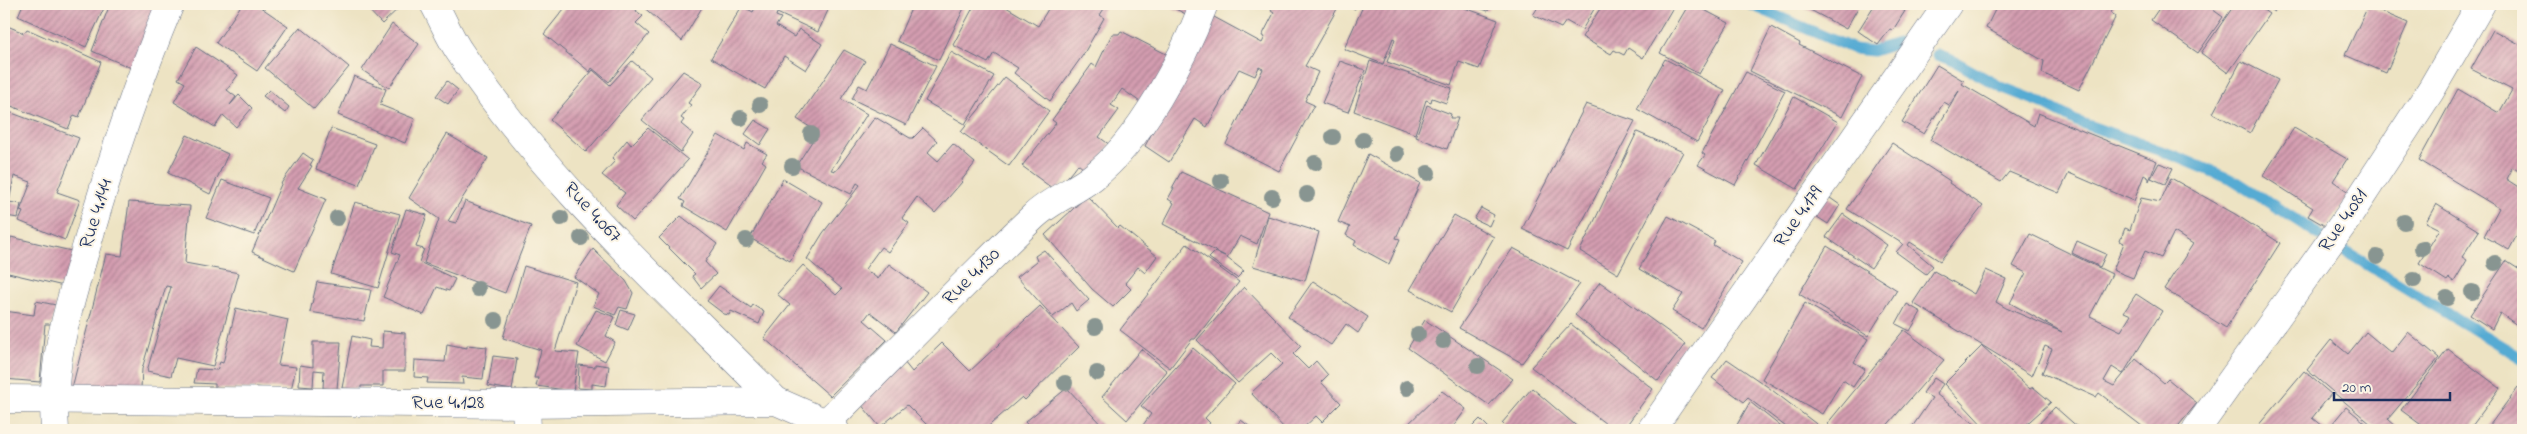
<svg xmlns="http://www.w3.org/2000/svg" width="2527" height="434" font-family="'Indie Flower',sans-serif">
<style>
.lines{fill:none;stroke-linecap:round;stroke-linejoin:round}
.stream{stroke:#57abd3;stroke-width:11}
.building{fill:url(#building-hatch)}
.street-casing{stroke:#646e81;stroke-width:29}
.street{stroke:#fff;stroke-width:28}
.tree{fill:#889591}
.labels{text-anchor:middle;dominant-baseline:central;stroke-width:4;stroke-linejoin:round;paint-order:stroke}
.street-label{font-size:20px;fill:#1b2f5e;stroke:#fcf5e5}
</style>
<defs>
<pattern id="building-hatch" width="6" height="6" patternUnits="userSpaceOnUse" patternTransform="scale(1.25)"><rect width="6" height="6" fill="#d49db0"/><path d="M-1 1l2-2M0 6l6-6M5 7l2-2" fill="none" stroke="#ab8092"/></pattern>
</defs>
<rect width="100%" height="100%" fill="#fcf5e5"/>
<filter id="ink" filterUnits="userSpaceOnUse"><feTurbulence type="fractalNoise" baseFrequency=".02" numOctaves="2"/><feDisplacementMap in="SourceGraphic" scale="10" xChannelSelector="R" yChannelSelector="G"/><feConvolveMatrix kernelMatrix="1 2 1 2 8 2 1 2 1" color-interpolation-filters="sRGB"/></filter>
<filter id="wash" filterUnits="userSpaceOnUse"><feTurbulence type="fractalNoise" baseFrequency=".0096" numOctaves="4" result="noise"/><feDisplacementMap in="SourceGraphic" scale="20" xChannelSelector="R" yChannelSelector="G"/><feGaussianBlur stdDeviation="1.12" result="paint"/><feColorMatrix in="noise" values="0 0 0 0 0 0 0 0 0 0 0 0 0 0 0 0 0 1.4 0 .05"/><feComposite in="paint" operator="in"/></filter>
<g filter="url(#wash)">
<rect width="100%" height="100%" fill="#ede3c3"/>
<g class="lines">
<g class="stream">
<path d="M1749,4L1854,49L1873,51L1898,43"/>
<path d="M1937,55L1954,61L2001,87L2040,102L2076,121L2175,156L2237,182L2329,241"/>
<path d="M2333,244L2523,359"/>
</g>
</g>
<g id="blocks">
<g class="building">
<path d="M23,4H100L105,6L86,47L18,16Z"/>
<path d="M110,4H147L159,9L136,70L92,51Z"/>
<path d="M242,4H256L288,26L257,71L216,43Z"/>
<path d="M363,4H403L382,24Z"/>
<path d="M568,4H704L682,41L640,4L636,11L643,16L636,23L649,34L609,82L592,68L590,72L544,34Z"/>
<path d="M757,4H831L818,32L777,13L776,16L781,18L776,26L794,37L799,29L822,44L806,70L784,56L765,89L711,58L742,6L753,12Z"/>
<path d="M913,4H966L939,60L897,41Z"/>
<path d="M975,4H1001L1038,26L1051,4H1107L1100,15L1104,18L1083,55L1050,101L1014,73L1018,68L994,53L988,63L953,45Z"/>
<path d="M1165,4H1199L1194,18Z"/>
<path d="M1250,4H1268L1267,8Z"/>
<path d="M1275,4H1328L1337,9L1305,66L1318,72L1305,101L1314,105L1279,171L1226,144L1263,69L1259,67L1255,76L1239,69L1207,127L1195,119L1169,162L1145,146L1214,17L1262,43L1265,37L1262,36L1274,13L1271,11Z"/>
<path d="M1341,4H1357L1355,9Z"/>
<path d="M1364,4H1454L1498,20L1479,69L1459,62L1451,85L1387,62L1395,39L1393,38L1383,64L1344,49Z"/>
<path d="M1468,4H1491L1488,11Z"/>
<path d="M1540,4H1597L1582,30L1566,21L1561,28L1533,15Z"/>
<path d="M1603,4H1675L1643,58L1628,48L1624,55L1614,50L1611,54L1582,37Z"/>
<path d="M1689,4H1693L1729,23L1699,74L1660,53Z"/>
<path d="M1799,4H1860L1846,29Z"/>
<path d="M1875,4H1891L1905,11L1893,30L1890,29L1878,45L1858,31Z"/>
<path d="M1998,4H2115L2111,13L2116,16L2079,90L2042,73L2044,61L1986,28Z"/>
<path d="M2162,4H2205L2223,17L2198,53L2151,20Z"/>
<path d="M2235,4H2255L2269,14L2228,73L2201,53Z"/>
<path d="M2262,4H2280L2274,12Z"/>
<path d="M2368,6L2408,23L2386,73L2345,55Z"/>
<path d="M392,24L419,44L389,88L362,70Z"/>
<path d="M5,25L24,33L27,29L101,62L79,117L74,115L68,129L4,103Z"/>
<path d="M300,27L349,67L314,109L265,68Z"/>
<path d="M1771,27L1800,43L1799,45L1862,77L1842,117L1750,71Z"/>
<path d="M2493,30L2523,46V174L2512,167L2506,179L2523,190V224L2509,250L2484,236L2499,208L2419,160L2458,89L2499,113L2512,90L2471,69Z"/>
<path d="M1121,31L1172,57L1147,107L1122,89L1111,105L1119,110L1099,137L1110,145L1090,174L1078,164L1056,191L1022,166L1056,123L1052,120L1092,64L1096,67L1112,34H1119Z"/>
<path d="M890,44L936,66L906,125L852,99L859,85L867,89Z"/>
<path d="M196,47L238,75L227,90L236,97L230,105L239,95L252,108L236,127L223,115L215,127L174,102L185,83L178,79Z"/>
<path d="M844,50L865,61L841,99L867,114L831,170L836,171L875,117L910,138H913L923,128L937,141L928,152L938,161L953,144L975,163L961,181L962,182L935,213L917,197L902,218L909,223L888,252L881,247L865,269L878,279L889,264L927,292L896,332L870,312L864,320L887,340L830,396L764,338L790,305L777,294L803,265L836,295L842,289L807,259L823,233L860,185L857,183L851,194L796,166L818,132L797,119Z"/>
<path d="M951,52L994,76L965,124L925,101Z"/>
<path d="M1665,59L1725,90L1697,142L1637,109Z"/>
<path d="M632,61L651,77L586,152L550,120L593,70L610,85Z"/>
<path d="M1340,61L1365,70L1348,112L1322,103Z"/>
<path d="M1370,61L1452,88L1446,103L1432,98L1431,102L1426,100L1415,134L1354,111Z"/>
<path d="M2241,61L2278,80L2250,133L2213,113Z"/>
<path d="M1937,65L1964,81L1962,84L2034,126L2038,113L2157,161L2149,181V178L2144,175L2134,201L2069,173L2059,193L2009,172L2001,182L1930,140L1959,91L1949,105L1944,102L1924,134L1902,122Z"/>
<path d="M683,71L703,83L688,103L691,105L681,118L684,120L681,124L693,134L681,152L642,120Z"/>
<path d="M1746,72L1785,91L1735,185L1698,165L1705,155L1702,153Z"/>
<path d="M354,76L386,89L380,105L415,119L405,143L338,115Z"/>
<path d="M1005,77L1049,111L1009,166L961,132Z"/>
<path d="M447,81L458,90L448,104L436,96Z"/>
<path d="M269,90L289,107L285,113L263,96Z"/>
<path d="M1794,97L1838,122L1797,189L1756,165Z"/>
<path d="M1586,104L1635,121L1567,251L1522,229Z"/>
<path d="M1427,105L1451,114L1450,118H1458L1447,149L1416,137Z"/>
<path d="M4,110L79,138L57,192L80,200L65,240L19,221L23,212L20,211L31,182L14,176L9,202L21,204L18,218L6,216L4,223Z"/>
<path d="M755,120L770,129L760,145L745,134Z"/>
<path d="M331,128L375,144L359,185L316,169Z"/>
<path d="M648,128L688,160L633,221L616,205L625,193L602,175L615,161L612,158L627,140L631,145Z"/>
<path d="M2294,128L2347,159L2333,181L2350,193L2327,227L2308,216L2313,208L2263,176Z"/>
<path d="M1637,132L1683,152L1618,274L1580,251Z"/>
<path d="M447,134L488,158L448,221L456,223L465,201L531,226L505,293L424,263L439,219L409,198Z"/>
<path d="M187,135L228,154L210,194L168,173Z"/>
<path d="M718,135L744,150L747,143L767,154L762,161L766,164L727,232L683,206L685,202L680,199Z"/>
<path d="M1892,143L1950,181L1949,183L1983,206L1940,261L1910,242L1908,245L1933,266L1926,274L1896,252L1903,244L1847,209Z"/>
<path d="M303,153L313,160L310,165L312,166L298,188L326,199L294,271L252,252L282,182Z"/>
<path d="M1368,154L1420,183L1396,238L1400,239L1389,264L1354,245L1356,241L1346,235L1350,227L1338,222Z"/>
<path d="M2159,163L2173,168L2165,184L2151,178Z"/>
<path d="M1181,172L1268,212L1257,244L1240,236L1227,258L1244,271L1237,278L1209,258L1215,252L1225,256L1163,224L1174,203L1168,199L1174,188H1172Z"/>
<path d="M2171,178L2235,214L2280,243L2226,328L2164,289L2193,244L2174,232L2161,258L2145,251L2133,278L2113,270L2124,243L2120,241L2125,228L2130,230L2141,198L2160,202Z"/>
<path d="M783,179L822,202L790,261L750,238Z"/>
<path d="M222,180L269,198L254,235L206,218Z"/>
<path d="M1823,193L1840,205L1828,224L1811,213Z"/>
<path d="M1087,196L1118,228L1120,226L1157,256L1145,273L1138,267L1125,283L1131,289L1113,307L1092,289L1045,235Z"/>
<path d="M129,202L190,206L185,263L239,273L213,366L176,358L171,376L147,371L171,287L166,286L142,369L141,388H72L106,254L122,256Z"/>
<path d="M355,202L400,214L378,288L331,274Z"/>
<path d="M2436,204L2479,231L2462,257L2467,260L2454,282L2449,278L2447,281L2419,263L2440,229L2426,222Z"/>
<path d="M1481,208L1494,215L1489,226L1474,219Z"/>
<path d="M406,209L427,215L416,247L424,249L419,262L455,279L449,291L437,287L424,315L383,297L400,255L392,252Z"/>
<path d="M1843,214L1887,245L1871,268L1826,237Z"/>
<path d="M1454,215L1494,237L1451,312L1410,290Z"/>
<path d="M681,216L717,244L705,262L716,274L701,288L692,276L695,274L659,238Z"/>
<path d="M1268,216L1319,232L1305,281L1253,266Z"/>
<path d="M1668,216L1715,241L1713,245L1742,262L1701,328L1672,311L1683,294L1639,269Z"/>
<path d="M2030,234L2112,274L2090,316L2121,331L2131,315L2124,312L2136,294L2162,311L2123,374L2112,367L2104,381L2114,386L2136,359L2164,383L2168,379L2197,403L2175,430H2147L2099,393L2096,397L2042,373L2052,349L2045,346L2032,376L1913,303L1934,271L1974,294L1986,270L2006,279L1996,302L2006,308L2062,332L2010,303L2026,273L2013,266Z"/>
<path d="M11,237L80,253L72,288L4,272L7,256L4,262V247L9,248Z"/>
<path d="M2077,241L2106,254L2100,267L2072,253Z"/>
<path d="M1187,244L1239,282L1195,339H1192L1170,368L1120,330Z"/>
<path d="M1827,246L1897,290L1868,336L1799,294Z"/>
<path d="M1513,248L1580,284L1522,363L1459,328Z"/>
<path d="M593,249L626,281L633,293L627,309L619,307L615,315L593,306L599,294L574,277Z"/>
<path d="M1044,250L1089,300L1076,311L1071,303L1053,317L1017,277L1037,261L1035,256Z"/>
<path d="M2506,261L2523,272V324L2521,328L2500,313L2492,329L2470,315Z"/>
<path d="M524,266L576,282L555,351L579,353L573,391L536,386L538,378H534L541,350L503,338Z"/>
<path d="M1313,281L1368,317L1358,333L1346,324L1331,345L1288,317Z"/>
<path d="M317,282L371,290L364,321L310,312Z"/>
<path d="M1600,282L1685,344L1658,381L1575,315Z"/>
<path d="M719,286L751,308L753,305L764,312L759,324L731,311L729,315L724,314L707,301Z"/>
<path d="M1244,287L1301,346L1293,354L1308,369L1316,361L1328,375L1321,382L1341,403L1322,422L1316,416L1301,430H1286L1251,393L1282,364L1271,353L1238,383L1197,340Z"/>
<path d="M36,301L56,305L52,324H45L40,382L4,379V311L34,315Z"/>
<path d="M1805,303L1868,339L1854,362L1865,369L1853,387L1843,380L1822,414L1762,379Z"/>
<path d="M1907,304L1921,312L1910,331L1896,324Z"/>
<path d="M1040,306L1079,347L1025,400L1022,397L984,430H923L928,426L907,405L880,427L860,403L904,362L912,372L942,343L970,371Z"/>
<path d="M236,308L288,320L278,365L296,367L291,390L256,387V389H215V384L194,383L197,369L217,370L220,362L223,363Z"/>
<path d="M596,310L615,317L606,336L615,342L605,361L577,346Z"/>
<path d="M621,310L635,314L628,330L616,325Z"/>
<path d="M1425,320L1513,379L1489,405L1408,348Z"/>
<path d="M1571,324L1653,389L1623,430H1614L1531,367Z"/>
<path d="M1904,330L1944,360L1883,430H1835L1827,424Z"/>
<path d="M383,331L405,333V371H383V386H361V389L342,388L352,336L370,340L369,347L382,348Z"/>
<path d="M2366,332L2391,353L2408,332L2439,358L2388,419L2397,427L2394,430H2378L2307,370L2331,340L2348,354Z"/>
<path d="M313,342H341L337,389L323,388L324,371L314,370L313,387L299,386L300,365L313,367Z"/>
<path d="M447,344L467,348V345L487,347L483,379L462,377L463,384L427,383L428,378L414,377L415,360L445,362Z"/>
<path d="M1982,346L2030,389L2033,387L2051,402L2020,430H1987L1944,384Z"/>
<path d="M1193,348L1235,384L1205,418L1210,423L1204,430H1169L1164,426L1161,430H1150L1143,425L1151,414L1141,406Z"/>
<path d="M1141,349L1167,371L1127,420L1102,397Z"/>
<path d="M2448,349L2500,388L2469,430H2428L2401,410Z"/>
<path d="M493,356L517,359L512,390L488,386Z"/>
<path d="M1727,359L1768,387L1824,430H1790L1748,398L1744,402L1712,378Z"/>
<path d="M595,364L609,366L606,386L592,384V389L578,388L579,365L595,367Z"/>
<path d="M2304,371L2331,394L2312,418L2327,430L2346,407L2374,430H2261L2257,427Z"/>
<path d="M1934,378L1943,384L1936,394L1980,428L1978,430H1910L1932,398L1923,393Z"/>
<path d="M2518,387L2523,391V430H2489L2487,429Z"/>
<path d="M1067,388L1106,430H1032L1025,422Z"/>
<path d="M1532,388L1581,430H1509L1502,423Z"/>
<path d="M1442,391L1466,409L1451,430H1402Z"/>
<path d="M1750,402L1785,430H1734Z"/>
<path d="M2055,407L2081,430H2033Z"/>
<path d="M1480,419L1491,430H1469Z"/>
<path d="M1241,420L1254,430H1233Z"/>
</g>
</g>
</g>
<g filter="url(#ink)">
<use href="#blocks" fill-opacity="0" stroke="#646e81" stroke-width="1"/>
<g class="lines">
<g class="street-casing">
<g id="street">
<path d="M434,4C443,20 450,39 461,54C548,184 667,290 776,401"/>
<path d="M4,399L526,404L776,401L826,423L835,430"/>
<path d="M526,404L527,430"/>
<path d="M826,423C895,354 963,284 1033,217C1050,200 1074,192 1093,177C1140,141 1183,59 1204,4"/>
<path d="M55,430C50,361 69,306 88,241C111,161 138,81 170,4"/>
<path d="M1651,430L1948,4"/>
<path d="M2196,430L2348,217L2431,90L2481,4"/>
</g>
</g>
<use href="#street" class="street"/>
</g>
<g class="tree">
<circle cx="760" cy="105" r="8"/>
<circle cx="741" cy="118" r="8"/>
<circle cx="811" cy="134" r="8"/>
<circle cx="1333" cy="137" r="8"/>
<circle cx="1363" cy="140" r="8"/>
<circle cx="1397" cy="154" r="8"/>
<circle cx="1315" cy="163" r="8"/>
<circle cx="792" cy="166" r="8"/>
<circle cx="1428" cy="173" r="8"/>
<circle cx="1221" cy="181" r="8"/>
<circle cx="1307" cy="194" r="8"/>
<circle cx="1272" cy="197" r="8"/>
<circle cx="337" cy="218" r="8"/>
<circle cx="561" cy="218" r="8"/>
<circle cx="2404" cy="222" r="8"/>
<circle cx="581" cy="238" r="8"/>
<circle cx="746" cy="240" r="8"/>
<circle cx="2422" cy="248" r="8"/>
<circle cx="2377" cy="257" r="8"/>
<circle cx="2495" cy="263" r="8"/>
<circle cx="2414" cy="280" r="8"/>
<circle cx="478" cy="289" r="8"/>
<circle cx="2472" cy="292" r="8"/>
<circle cx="2447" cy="298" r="8"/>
<circle cx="495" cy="320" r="8"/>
<circle cx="1095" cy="327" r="8"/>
<circle cx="1418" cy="334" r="8"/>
<circle cx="1443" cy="341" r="8"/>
<circle cx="1478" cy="366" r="8"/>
<circle cx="1097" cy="373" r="8"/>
<circle cx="1065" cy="383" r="8"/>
<circle cx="1407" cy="388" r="8"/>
</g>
</g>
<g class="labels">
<g class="street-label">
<text transform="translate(592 213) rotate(47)">Rue 4.067</text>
<text transform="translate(97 214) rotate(-73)">Rue 4.144</text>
<text transform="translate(1799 217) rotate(-55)">Rue 4.179</text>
<text transform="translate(2344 221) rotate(-56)">Rue 4.081</text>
<text transform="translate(972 277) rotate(-45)">Rue 4.130</text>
<text x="448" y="403">Rue 4.128</text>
</g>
</g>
<rect width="2527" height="434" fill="none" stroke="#fcf5e5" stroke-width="20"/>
<path d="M2334 392v8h116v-8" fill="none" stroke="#1b2f5e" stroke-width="2.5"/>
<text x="2342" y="392" font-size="15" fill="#1b2f5e" stroke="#fcf5e5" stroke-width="4" paint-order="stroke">20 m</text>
</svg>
